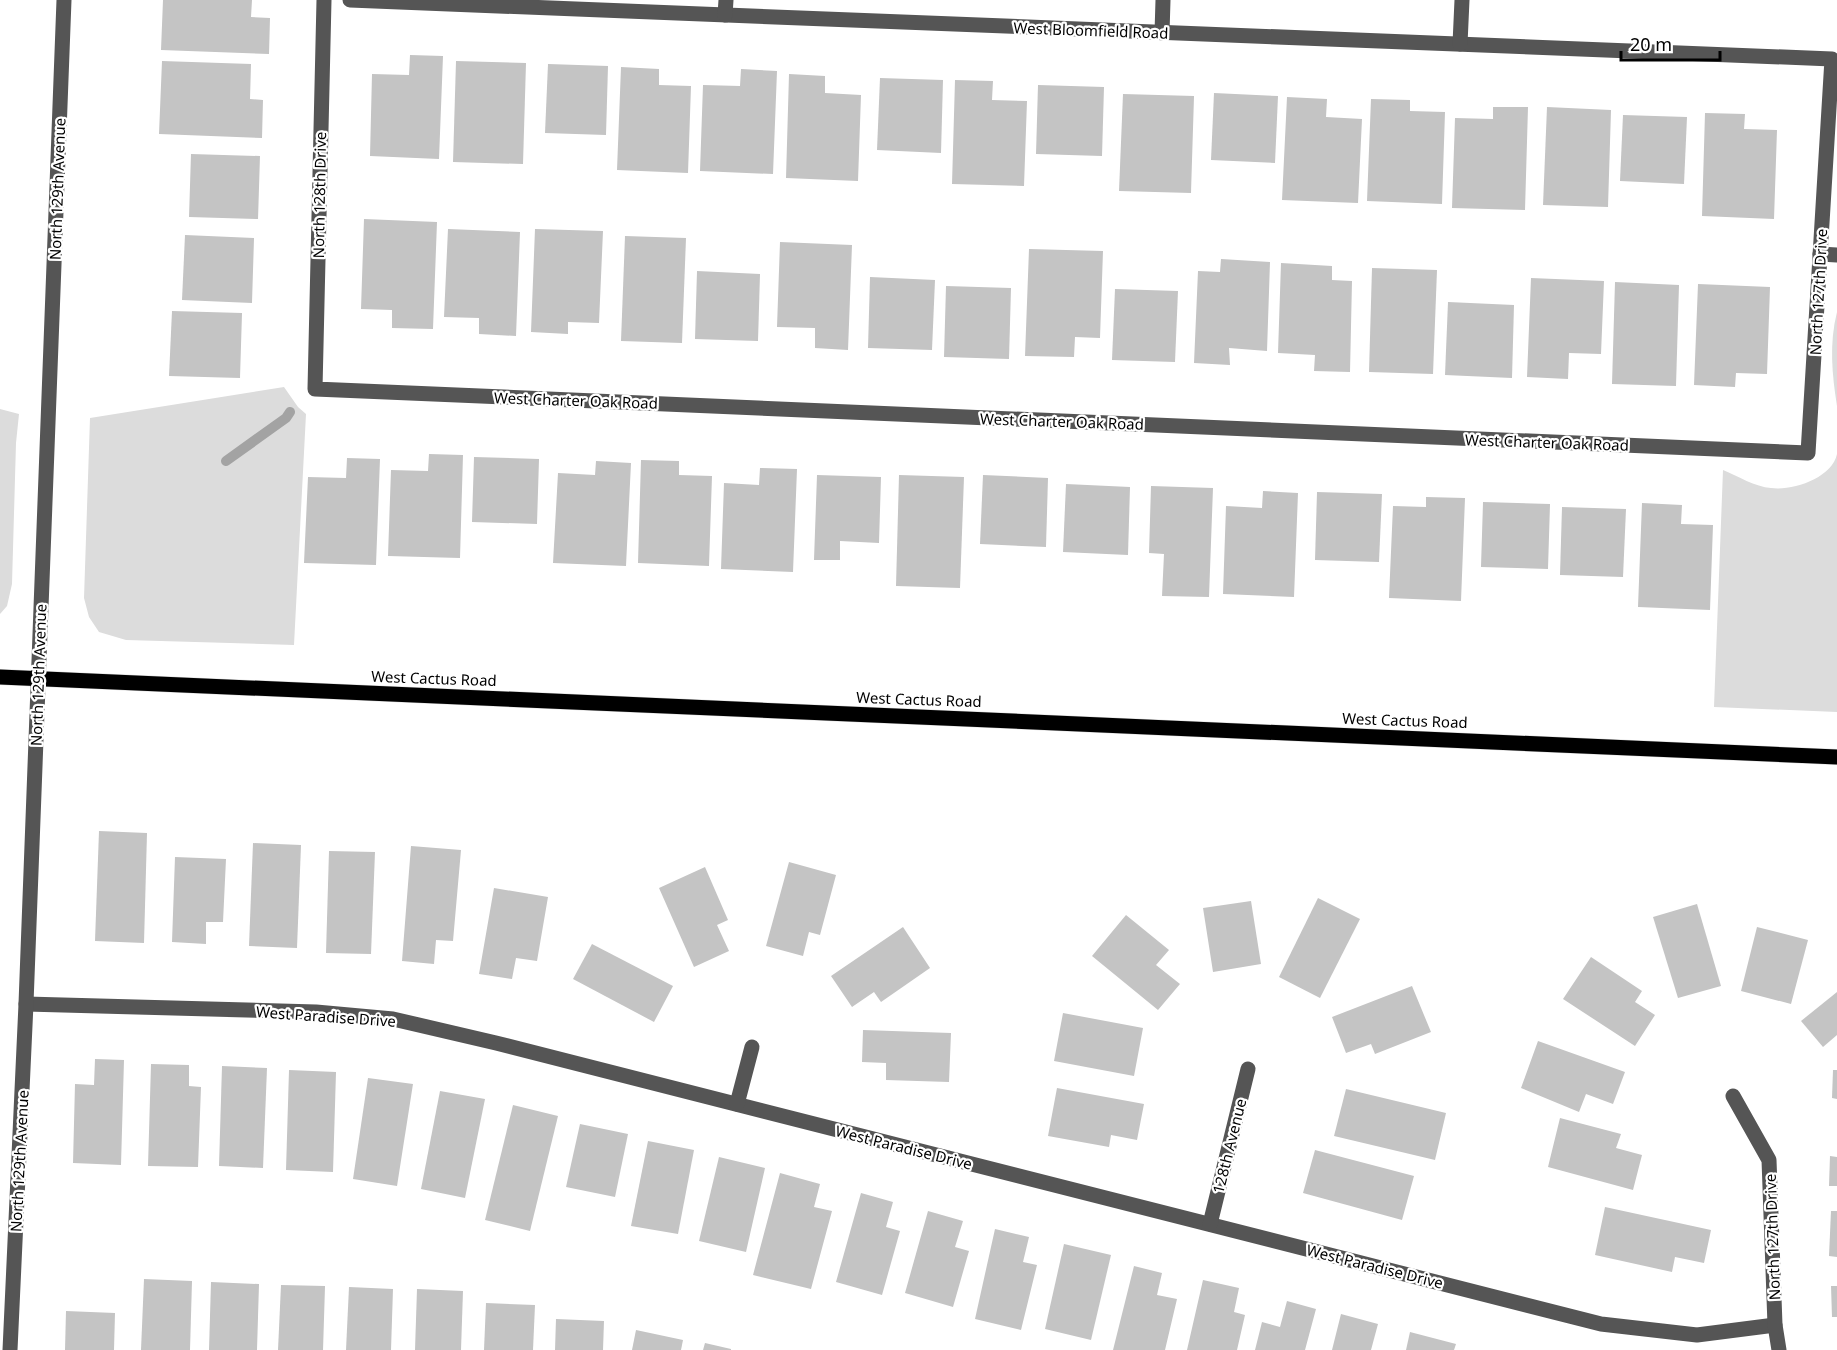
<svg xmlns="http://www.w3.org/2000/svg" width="1837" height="1350" font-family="'Noto Sans',sans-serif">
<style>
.green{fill:#dcdcdc}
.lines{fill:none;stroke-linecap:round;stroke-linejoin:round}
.stream{stroke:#a3a3a3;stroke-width:10}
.building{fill:#c4c4c4}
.major-casing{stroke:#dbdbdb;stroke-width:16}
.minor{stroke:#555;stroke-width:15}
.major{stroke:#000;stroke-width:15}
.labels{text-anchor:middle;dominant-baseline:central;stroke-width:4.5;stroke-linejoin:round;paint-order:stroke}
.street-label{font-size:15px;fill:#000;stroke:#fff}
</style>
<rect width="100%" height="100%" fill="#fff"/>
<g class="green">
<path d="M1837,312V406C1832,375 1829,343 1837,312Z"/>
<path d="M284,387L298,407L306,414L294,645L126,640L99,632L89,617L84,598L90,418Z"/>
<path d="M0,409L19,414L16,443L12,584L7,606L0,614Z"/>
<path d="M1837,454V712L1714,707L1723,470C1738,476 1755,487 1771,488C1793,491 1832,478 1837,454Z"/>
</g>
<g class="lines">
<path class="stream" d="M226,461L286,418L290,412"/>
</g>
<g class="building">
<path d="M163,0H252L251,17L270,18L269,54L161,50Z"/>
<path d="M410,55L443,56L439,159L370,156L372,74L409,75Z"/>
<path d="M162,61L251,64L250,99L263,100L262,138L159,134Z"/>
<path d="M456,61L526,63L523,164L453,162Z"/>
<path d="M548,64L608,66L606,135L545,133Z"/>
<path d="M621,67L659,69V85L691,86L688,173L617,170Z"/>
<path d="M741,69L777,71L773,174L700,171L703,85L740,86Z"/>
<path d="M789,74L825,76V93L861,95L858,181L786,178Z"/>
<path d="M880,78L943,80L941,153L877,150Z"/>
<path d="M955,80L993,81L992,100L1027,101L1024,186L952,184Z"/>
<path d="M1038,85L1104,87L1102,156L1036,154Z"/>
<path d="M1214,93L1278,96L1275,163L1211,160Z"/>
<path d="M1123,94L1194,96L1191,193L1119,191Z"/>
<path d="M1287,97L1327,99L1326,117L1362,119L1358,203L1282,200Z"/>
<path d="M1371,99L1410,100V111L1445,112L1442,204L1367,201Z"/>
<path d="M1493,107H1528L1525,210L1452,208L1455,118L1493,119Z"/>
<path d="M1547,107L1611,110L1608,207L1543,205Z"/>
<path d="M1705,113L1745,114L1744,129L1777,130L1774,219L1702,216Z"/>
<path d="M1623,115L1687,117L1684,184L1620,181Z"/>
<path d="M191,154L260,156L258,219L189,217Z"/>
<path d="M364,219L437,222L433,329L392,328V310L361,309Z"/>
<path d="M448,229L520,232L516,336L479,334V318L444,317Z"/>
<path d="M535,229L603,231L599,323L568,322V334L531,332Z"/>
<path d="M185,235L254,238L252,303L182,300Z"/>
<path d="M625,236L686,238L682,343L621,341Z"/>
<path d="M780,242L852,245L848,350L815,348V328L777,327Z"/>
<path d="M1029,249L1103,251L1100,338L1075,337L1074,357L1025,356Z"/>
<path d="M1221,259L1270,262L1267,351L1229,348L1230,365L1194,363L1198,271L1220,272Z"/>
<path d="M1281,263L1332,266V280L1352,281L1350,372L1314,371L1315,355L1278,353Z"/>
<path d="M1372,268L1437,270L1433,374L1369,372Z"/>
<path d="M697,271L760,274L758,341L695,339Z"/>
<path d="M870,277L935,280L932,350L868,348Z"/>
<path d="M1531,278L1604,281L1601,354L1569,353L1568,379L1527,377Z"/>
<path d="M1615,282L1679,285L1676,386L1612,384Z"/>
<path d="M1698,284L1770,287L1767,374L1736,373L1735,387L1694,385Z"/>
<path d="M946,286L1011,288L1009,359L944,357Z"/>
<path d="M1115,289L1178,291L1175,362L1112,360Z"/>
<path d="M1448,302L1514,305L1512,378L1445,375Z"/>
<path d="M172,311L242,313L240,378L169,376Z"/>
<path d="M429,454L463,455L460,558L388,556L391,470L428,471Z"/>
<path d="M474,457L539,459L537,524L472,522Z"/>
<path d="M347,458L380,459L376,565L304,563L308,477L346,478Z"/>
<path d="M641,460L679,461V475L712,476L709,566L638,563Z"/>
<path d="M596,461L631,463L626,566L553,563L558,473L595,475Z"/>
<path d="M760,468L797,469L793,572L721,569L724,483L759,485Z"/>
<path d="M817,475L881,477L879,543L840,541V560H814Z"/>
<path d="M899,475L964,477L960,588L896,586Z"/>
<path d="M983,475L1048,478L1046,547L980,544Z"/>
<path d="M1066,484L1130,487L1128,555L1063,552Z"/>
<path d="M1151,486L1213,488L1209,597L1162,596L1164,554L1149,553Z"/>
<path d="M1263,491L1298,493L1294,597L1223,594L1226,506L1262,508Z"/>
<path d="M1317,492L1382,494L1379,562L1315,560Z"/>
<path d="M1426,497L1465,498L1461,601L1389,598L1393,506L1426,507Z"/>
<path d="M1483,502L1550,504L1548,569L1481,567Z"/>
<path d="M1642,503L1682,505L1681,524L1713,525L1710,610L1638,607Z"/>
<path d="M1562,507L1626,509L1623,577L1560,575Z"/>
<path d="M99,831L147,833L144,943L95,941Z"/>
<path d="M253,843L301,845L297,948L249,946Z"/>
<path d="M411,846L461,850L453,941L436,940L434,964L402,961Z"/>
<path d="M329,851L375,852L371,954L326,953Z"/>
<path d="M175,857L226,859L223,922H206V944L172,942Z"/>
<path d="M789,862L836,875L820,935L809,932L803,956L766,946Z"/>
<path d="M705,867L728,920L717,925L729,951L694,967L659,888Z"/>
<path d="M494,888L548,897L537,961L516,958L512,979L479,974Z"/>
<path d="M1318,898L1360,919L1320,998L1279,977Z"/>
<path d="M1251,901L1261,964L1213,972L1203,908Z"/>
<path d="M1697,904L1721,986L1678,998L1653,917Z"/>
<path d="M1126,915L1169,950L1156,965L1180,984L1158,1010L1092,956Z"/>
<path d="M903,927L930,968L881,1002L874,992L852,1007L831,976Z"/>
<path d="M1757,927L1808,940L1791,1004L1741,991Z"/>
<path d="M592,944L673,986L654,1022L573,979Z"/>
<path d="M1591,957L1642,991L1635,1002L1655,1015L1635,1046L1563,999Z"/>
<path d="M1412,986L1431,1032L1375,1054L1371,1044L1346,1053L1332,1017Z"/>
<path d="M1837,992V1035L1823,1047L1801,1021Z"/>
<path d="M1063,1013L1143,1028L1134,1076L1054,1061Z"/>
<path d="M863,1030L951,1033L949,1082L886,1080V1063L862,1062Z"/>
<path d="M1538,1041L1625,1072L1613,1104L1586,1094L1579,1112L1521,1088Z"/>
<path d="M95,1059L124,1060L121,1165L73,1163L75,1084L94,1085Z"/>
<path d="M151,1064L189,1065V1086L201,1087L198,1167L148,1166Z"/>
<path d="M222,1066L267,1068L263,1168L219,1166Z"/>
<path d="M289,1070L336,1072L333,1172L286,1170Z"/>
<path d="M1833,1070H1837V1099L1832,1098Z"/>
<path d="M368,1078L413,1084L397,1186L353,1179Z"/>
<path d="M1057,1088L1144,1104L1137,1140L1111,1135L1109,1147L1048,1136Z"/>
<path d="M1346,1089L1446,1113L1435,1160L1334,1136Z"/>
<path d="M440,1091L485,1099L465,1198L421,1189Z"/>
<path d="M513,1105L558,1116L530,1231L485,1220Z"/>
<path d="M1560,1118L1621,1134L1616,1148L1642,1155L1633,1190L1548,1167Z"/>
<path d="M580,1124L628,1134L615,1197L566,1187Z"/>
<path d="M648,1141L694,1150L678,1234L631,1226Z"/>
<path d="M1315,1150L1414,1176L1402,1220L1303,1193Z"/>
<path d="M1830,1156L1837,1157V1186H1829Z"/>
<path d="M719,1157L765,1168L746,1252L699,1241Z"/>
<path d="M780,1173L820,1184L814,1207L832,1211L811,1289L753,1275Z"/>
<path d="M861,1193L893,1202L886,1227L900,1231L882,1295L836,1282Z"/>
<path d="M1605,1207L1711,1230L1704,1263L1675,1257L1672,1272L1595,1255Z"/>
<path d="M928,1211L963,1221L955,1247L969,1251L953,1307L905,1293Z"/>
<path d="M1831,1211H1837V1257L1829,1256Z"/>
<path d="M995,1229L1029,1237L1023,1262L1037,1265L1021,1330L975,1319Z"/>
<path d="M1064,1244L1111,1255L1091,1340L1045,1329Z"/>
<path d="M1134,1266L1162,1273L1157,1295L1177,1299L1165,1350H1113Z"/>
<path d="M144,1279L192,1281L190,1350H141Z"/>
<path d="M1203,1280L1239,1288L1234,1312L1245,1315L1237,1350H1187Z"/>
<path d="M211,1282L259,1284L257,1350H209Z"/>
<path d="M281,1285L325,1286L323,1350H278Z"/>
<path d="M1831,1286H1837V1317H1832Z"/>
<path d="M349,1287L393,1289L391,1350H346Z"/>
<path d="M417,1289L463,1291L461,1350H415Z"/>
<path d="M1287,1301L1316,1309L1305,1350H1255L1262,1322L1280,1327Z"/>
<path d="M486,1303L535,1305L533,1350H484Z"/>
<path d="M66,1311L115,1313L114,1350H65Z"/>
<path d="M1341,1314L1378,1324L1371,1350H1332Z"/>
<path d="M556,1319L604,1321L603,1350H555Z"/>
<path d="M636,1330L683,1340L681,1350H632Z"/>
<path d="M1410,1332L1456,1344L1454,1350H1406Z"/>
<path d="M705,1343L731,1349V1350H703Z"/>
</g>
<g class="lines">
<g class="major-casing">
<path id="major" d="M0,677L1837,757"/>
</g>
<g class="minor">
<path d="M324,0L315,389L1808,453L1832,59L350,0"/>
<path d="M725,15L726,0"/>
<path d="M1162,33L1163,0"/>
<path d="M1460,44L1462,0"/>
<path d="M1820,254L1837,255"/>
<path d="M26,1004L316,1012L393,1019L496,1043L1601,1324L1697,1335L1775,1325"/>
<path d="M1733,1096L1769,1160L1775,1325L1779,1350"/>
<path d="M737,1104L752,1047"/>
<path d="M1210,1224L1248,1069"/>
<path d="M10,1350L26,1004L64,0"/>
</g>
<use href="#major" class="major"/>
</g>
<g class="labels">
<g class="street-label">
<text transform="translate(1091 30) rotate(2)">West Bloomfield Road</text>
<text transform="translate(57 189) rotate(-88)">North 129th Avenue</text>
<text transform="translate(319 195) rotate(-89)">North 128th Drive</text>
<text transform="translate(1818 292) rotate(-87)">North 127th Drive</text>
<text transform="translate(576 400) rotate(2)">West Charter Oak Road</text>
<text transform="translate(1062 421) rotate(2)">West Charter Oak Road</text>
<text transform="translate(1547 442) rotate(2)">West Charter Oak Road</text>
<text transform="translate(38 675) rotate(-88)">North 129th Avenue</text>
<text transform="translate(434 678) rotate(2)">West Cactus Road</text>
<text transform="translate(919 699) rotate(2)">West Cactus Road</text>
<text transform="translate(1405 720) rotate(2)">West Cactus Road</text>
<text transform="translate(326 1016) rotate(4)">West Paradise Drive</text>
<text transform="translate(1229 1146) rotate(-76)">128th Avenue</text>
<text transform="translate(904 1147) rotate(14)">West Paradise Drive</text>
<text transform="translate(19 1161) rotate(-87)">North 129th Avenue</text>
<text transform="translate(1772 1237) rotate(-92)">North 127th Drive</text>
<text transform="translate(1375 1266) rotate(14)">West Paradise Drive</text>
</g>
</g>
<path d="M1621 51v9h99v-9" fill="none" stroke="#000000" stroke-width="3"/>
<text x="1630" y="51" font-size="18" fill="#000000" stroke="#ffffff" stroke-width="4.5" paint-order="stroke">20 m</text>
</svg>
